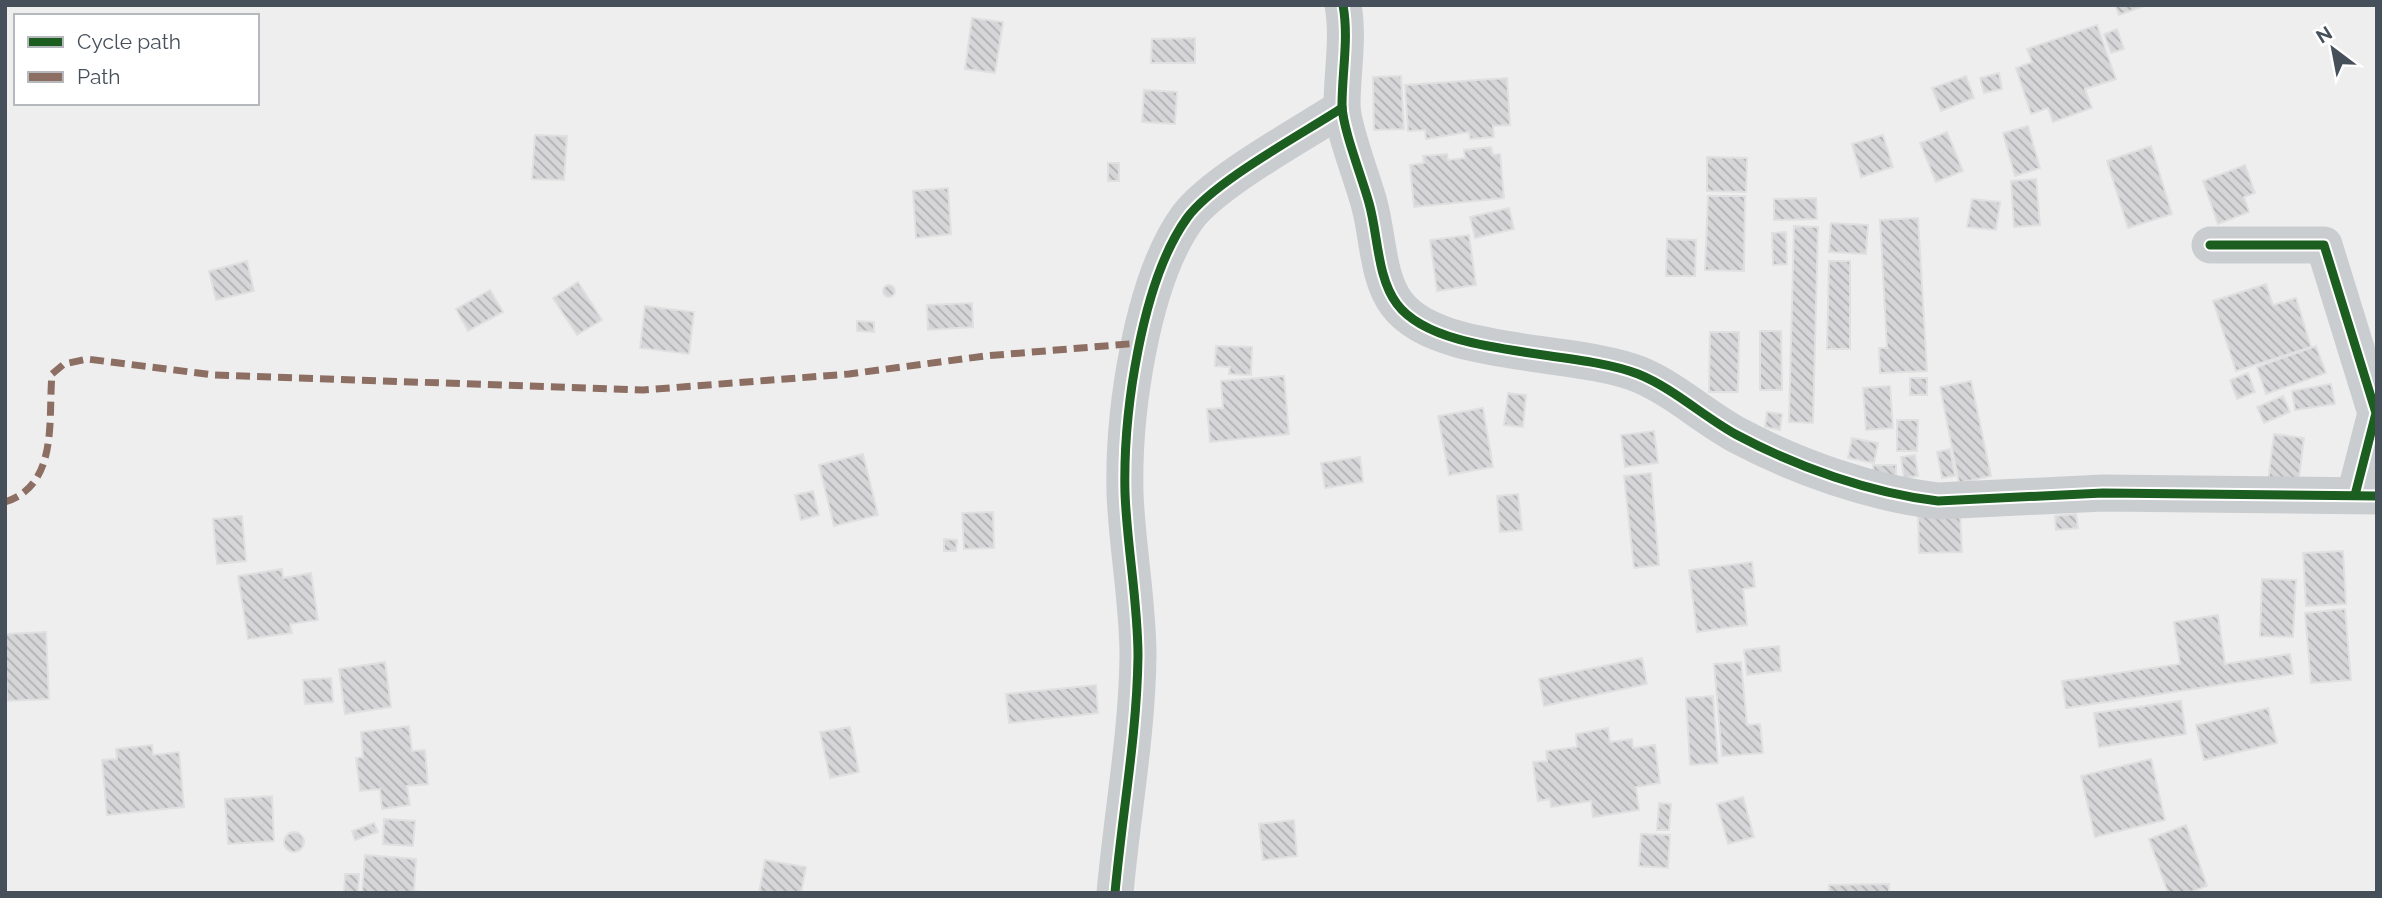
<svg xmlns="http://www.w3.org/2000/svg" width="2382" height="898" font-family="Raleway,sans-serif">
<style>
.building{fill:url(#building-back-hatch);stroke:#e0e0e1;stroke-width:2}
.lines{fill:none;stroke-linecap:round;stroke-linejoin:round}
.street{stroke:#cacdcf;stroke-width:37}
.quiet{stroke:#8d6e63;stroke-width:7;stroke-dasharray:14 7;stroke-linecap:butt}
.cycleway-casing{stroke:#fff;stroke-width:13}
.cycleway{stroke:#1b5e20;stroke-width:9}
</style>
<defs>
<pattern id="building-back-hatch" width="6" height="6" patternUnits="userSpaceOnUse" patternTransform="scale(1.75)"><rect width="6" height="6" fill="#d6d6d8"/><path d="M-1 5l2 2M0 0l6 6M5-1l2 2" fill="none" stroke="#afb0b2"/></pattern>
</defs>
<rect width="100%" height="100%" fill="#efeeee"/>
<g class="building">
<path d="M2115,5H2147L2119,15Z"/>
<path d="M972,18L1003,22L995,73L965,69Z"/>
<path d="M2097,25L2116,79L2085,89L2092,108L2053,122L2048,108L2031,114L2016,68L2032,62L2027,49Z"/>
<path d="M2117,29L2124,49L2111,53L2104,34Z"/>
<path d="M1195,38V63H1151L1152,39Z"/>
<path d="M1999,73L2002,89L1984,93L1980,78Z"/>
<path d="M1401,76L1404,129L1374,130L1373,77Z"/>
<path d="M1966,76L1974,98L1941,111L1932,88Z"/>
<path d="M1507,78L1510,125L1493,126L1494,137L1470,139L1469,132L1426,139L1425,130L1408,131L1405,85Z"/>
<path d="M1144,90L1177,92L1175,124L1142,122Z"/>
<path d="M2028,126L2040,168L2015,176L2003,133Z"/>
<path d="M1947,132L1963,171L1936,182L1920,143Z"/>
<path d="M535,135L567,136L564,180L532,179Z"/>
<path d="M1883,135L1893,167L1861,177L1852,144Z"/>
<path d="M2151,146L2172,214L2128,228L2107,161Z"/>
<path d="M1491,147L1493,155L1500,154L1504,198L1414,207L1410,165L1424,163L1423,156L1447,154L1448,160L1465,158L1464,150Z"/>
<path d="M1707,157L1747,158L1746,192L1707,191Z"/>
<rect x="1108" y="163" width="11" height="18"/>
<path d="M2245,165L2255,193L2244,197L2249,212L2218,224L2203,181Z"/>
<path d="M2036,179L2040,225L2014,227L2011,181Z"/>
<path d="M948,188L951,234L916,238L913,191Z"/>
<path d="M1708,196H1745L1744,271L1705,270Z"/>
<path d="M1816,198L1817,219L1774,220V199Z"/>
<path d="M1972,199L2000,202L1996,230L1967,227Z"/>
<path d="M1509,208L1514,229L1475,238L1470,217Z"/>
<path d="M1918,218L1927,371L1880,373L1879,348H1887L1880,220Z"/>
<path d="M1831,223L1868,225L1866,254L1829,252Z"/>
<path d="M1794,226L1818,227L1813,423L1789,422Z"/>
<path d="M1786,232L1787,264L1773,265L1772,233Z"/>
<path d="M1469,235L1476,285L1437,291L1430,240Z"/>
<path d="M1667,239L1696,240L1695,276H1666Z"/>
<path d="M247,261L254,291L216,300L209,271Z"/>
<path d="M1829,261H1850V349H1827Z"/>
<path d="M578,282L602,320L577,335L553,298Z"/>
<path d="M2266,284L2273,305L2296,298L2311,347L2236,371L2213,301Z"/>
<circle cx="889" cy="291" r="6"/>
<path d="M490,290L503,312L468,331L456,309Z"/>
<path d="M972,303L973,327L928,330L927,305Z"/>
<path d="M645,306L694,312L689,354L640,348Z"/>
<path d="M857,321L874,322V332L857,331Z"/>
<path d="M1760,331H1781L1782,390H1760Z"/>
<path d="M1710,332H1739L1738,392H1709Z"/>
<path d="M1216,346L1252,347L1251,375L1229,374L1230,367L1215,366Z"/>
<path d="M2316,346L2326,373L2266,394L2257,367Z"/>
<path d="M2248,373L2255,392L2237,399L2230,380Z"/>
<path d="M1284,376L1289,434L1210,442L1207,409L1223,408L1221,381Z"/>
<rect x="1910" y="378" width="17" height="17"/>
<path d="M1971,381L1991,476L1959,483L1940,387Z"/>
<path d="M2331,384L2335,404L2295,410L2292,391Z"/>
<path d="M1890,386L1893,428L1866,430L1863,388Z"/>
<path d="M1508,393L1526,395L1523,427L1504,425Z"/>
<path d="M2283,396L2290,412L2264,423L2257,407Z"/>
<path d="M1483,408L1493,467L1449,475L1438,416Z"/>
<path d="M1767,412L1782,414L1780,430L1765,427Z"/>
<path d="M1897,420H1918L1917,451H1897Z"/>
<path d="M1654,431L1658,463L1625,467L1621,435Z"/>
<path d="M2274,434L2304,438L2298,486L2268,482Z"/>
<path d="M1852,438L1878,443L1874,463L1848,458Z"/>
<path d="M1950,449L1955,476L1942,478L1937,452Z"/>
<path d="M863,454L878,515L834,526L819,465Z"/>
<path d="M1915,455L1918,476L1904,478L1901,457Z"/>
<path d="M1360,457L1363,482L1325,488L1321,463Z"/>
<path d="M1873,465H1896V477L1874,478Z"/>
<path d="M1651,473L1659,565L1634,568L1624,476Z"/>
<path d="M813,491L819,515L801,520L795,495Z"/>
<path d="M1518,494L1522,530L1500,532L1497,496Z"/>
<path d="M1960,511L1962,552L1919,553L1918,512Z"/>
<path d="M993,512L994,548L964,549L962,513Z"/>
<path d="M2076,514L2078,528L2056,530L2055,516Z"/>
<path d="M242,516L246,561L217,564L213,519Z"/>
<path d="M944,539L957,540L956,551H944Z"/>
<path d="M2343,551L2346,604L2306,606L2303,553Z"/>
<path d="M1752,562L1755,587L1743,589L1747,625L1697,632L1689,570Z"/>
<path d="M282,569L283,578L311,573L318,620L290,624L292,633L248,639L238,576Z"/>
<path d="M2262,579L2296,580L2293,637L2260,636Z"/>
<path d="M2345,609L2351,680L2311,683L2305,613Z"/>
<path d="M2218,615L2225,664L2290,654L2293,674L2066,708L2062,681L2180,664L2174,622Z"/>
<path d="M46,632L49,699L7,701L5,634Z"/>
<path d="M1779,646L1781,671L1747,675L1744,650Z"/>
<path d="M1642,658L1647,684L1544,706L1539,679Z"/>
<path d="M385,662L391,707L345,714L339,669Z"/>
<path d="M1741,662L1747,725L1760,724L1763,753L1722,756L1714,664Z"/>
<path d="M331,678L333,702L305,704L303,680Z"/>
<path d="M1096,685L1098,713L1009,723L1006,694Z"/>
<path d="M1713,696L1718,763L1690,765L1686,698Z"/>
<path d="M2181,701L2186,734L2099,747L2094,713Z"/>
<path d="M2268,708L2277,743L2204,760L2196,725Z"/>
<path d="M409,726L412,751L425,750L428,784L407,786L410,805L382,809L380,789L360,791L356,758L363,757L361,732Z"/>
<path d="M850,727L859,772L830,778L820,732Z"/>
<path d="M1608,728L1610,742L1632,739L1633,748L1655,745L1660,783L1636,787L1639,810L1593,817L1591,801L1551,807L1550,799L1538,801L1533,762L1547,761L1546,751L1577,747L1576,734Z"/>
<path d="M152,745L153,755L179,752L184,807L107,815L102,760L117,759L116,749Z"/>
<path d="M2151,759L2165,820L2095,837L2081,776Z"/>
<path d="M272,796L274,841L228,844L225,799Z"/>
<path d="M1743,797L1754,837L1728,844L1717,804Z"/>
<path d="M1659,803L1671,804L1669,830H1657Z"/>
<path d="M384,819L415,821L413,846L383,844Z"/>
<path d="M1294,820L1297,856L1263,860L1259,824Z"/>
<path d="M374,823L378,832L355,840L352,831Z"/>
<path d="M2186,825L2207,886L2188,893H2168L2149,839Z"/>
<circle cx="294" cy="842" r="10"/>
<path d="M1641,834L1670,835L1668,868L1639,866Z"/>
<path d="M365,855L416,859L414,891L432,893H362Z"/>
<path d="M765,860L806,867L801,893H759Z"/>
<path d="M345,874H359L358,893H344Z"/>
<path d="M1889,884V893H1829V885Z"/>
</g>
<g class="lines">
<g class="street">
<path d="M1343,5C1349,39 1342,71 1342,106C1343,130 1362,177 1369,203C1378,234 1377,278 1397,304C1437,358 1575,349 1638,374C1673,388 1704,417 1737,435C1797,467 1870,493 1938,501L2103,493L2377,496"/>
<path d="M2210,245H2324L2376,413L2355,495"/>
<path d="M1115,893C1122,814 1137,736 1138,656C1138,602 1127,547 1125,493C1123,415 1141,282 1187,218C1213,182 1302,134 1342,108"/>
</g>
<path class="quiet" d="M5,502C59,485 48,419 52,374L64,364L87,359L214,375L643,390L849,374L985,356L1140,343"/>
<g class="cycleway-casing">
<g id="cycleway">
<path d="M1343,5C1349,39 1342,71 1342,106C1343,130 1362,177 1369,203C1378,234 1377,278 1397,304C1437,358 1575,349 1638,374C1673,388 1704,417 1737,435C1797,467 1870,493 1938,501L2103,493L2377,496"/>
<path d="M2210,245H2324L2376,413L2355,495"/>
<path d="M1115,893C1122,814 1137,736 1138,656C1138,602 1127,547 1125,493C1123,415 1141,282 1187,218C1213,182 1302,134 1342,108"/>
</g>
</g>
<use href="#cycleway" class="cycleway"/>
</g>
<rect width="2382" height="898" fill="none" stroke="#46505a" stroke-width="14"/>
<rect x="14" y="14" width="245" height="91" fill="#ffffff" stroke="#b5b9bd" stroke-width="2"/>
<rect x="28" y="37" width="35" height="10" fill="#1b5e20" stroke="#b5b9bd" stroke-width="2"/>
<text x="77" y="49" font-size="21" fill="#46505a">Cycle path</text>
<rect x="28" y="72" width="35" height="10" fill="#8d6e63" stroke="#b5b9bd" stroke-width="2"/>
<text x="77" y="84" font-size="21" fill="#46505a">Path</text>
<g transform="translate(2333 49) rotate(328)" stroke="#ffffff" stroke-width="5" paint-order="stroke">
<path d="M0-5L12 26L0 18L-12 26Z" fill="#46505a"/>
<text y="-10" font-size="19" font-weight="bold" text-anchor="middle" fill="#46505a">N</text>
</g>
</svg>
